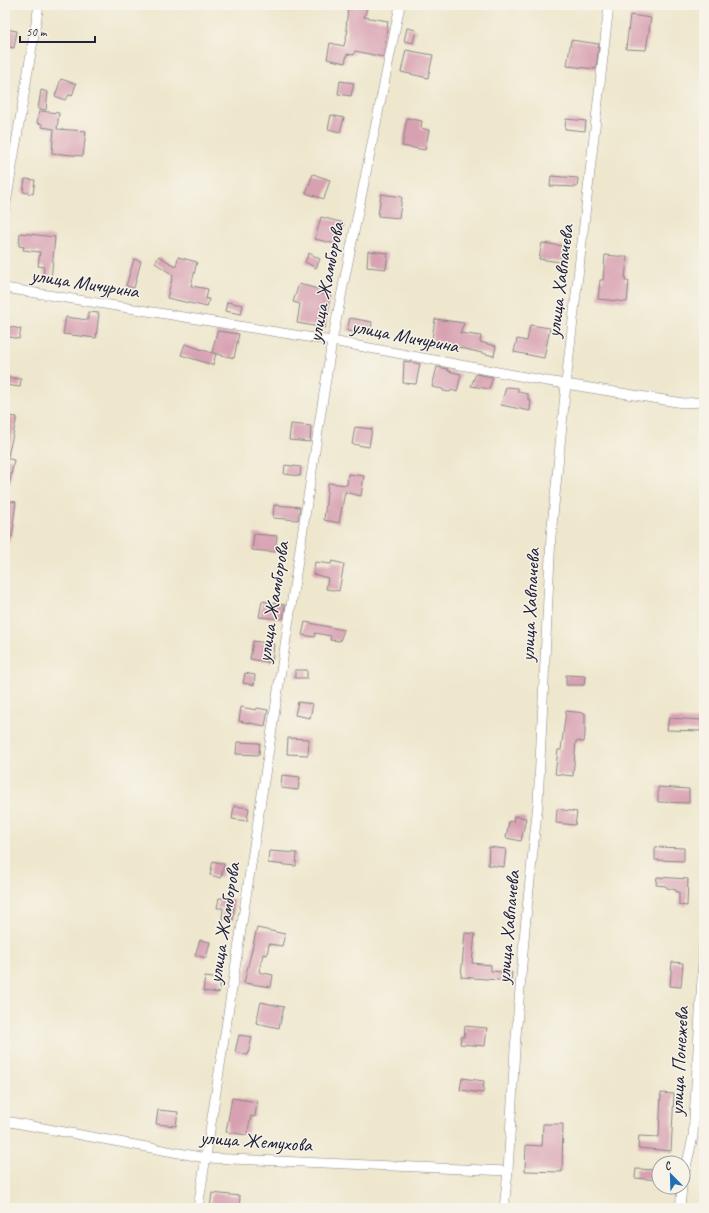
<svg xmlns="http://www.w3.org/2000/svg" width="709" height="1213" font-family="Caveat,sans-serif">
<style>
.building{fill:#d8a1b2}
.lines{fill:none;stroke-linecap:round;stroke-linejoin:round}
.minor-casing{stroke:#888484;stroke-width:10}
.minor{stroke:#fff;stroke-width:9}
.labels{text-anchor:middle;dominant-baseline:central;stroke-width:3;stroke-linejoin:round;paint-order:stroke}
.street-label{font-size:20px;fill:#22223b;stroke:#f7f3e8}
</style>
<rect width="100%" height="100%" fill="#f7f3e8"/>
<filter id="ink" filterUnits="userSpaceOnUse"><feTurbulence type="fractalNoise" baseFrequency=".025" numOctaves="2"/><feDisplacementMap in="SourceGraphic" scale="8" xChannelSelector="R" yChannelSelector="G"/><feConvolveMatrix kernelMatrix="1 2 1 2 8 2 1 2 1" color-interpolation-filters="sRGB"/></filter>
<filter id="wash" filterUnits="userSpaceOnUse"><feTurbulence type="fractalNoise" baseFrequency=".012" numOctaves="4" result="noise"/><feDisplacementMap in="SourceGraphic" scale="16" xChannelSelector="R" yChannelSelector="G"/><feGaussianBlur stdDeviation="0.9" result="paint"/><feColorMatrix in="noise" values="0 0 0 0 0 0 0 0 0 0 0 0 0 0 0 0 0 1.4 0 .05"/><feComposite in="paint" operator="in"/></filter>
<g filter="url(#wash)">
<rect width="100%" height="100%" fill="#eee7cd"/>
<g id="blocks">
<g class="building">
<path d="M348,5H368L364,17L388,21L383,57L355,51L354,55L347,54L345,63L327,59L330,43L344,46L348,30H346Z"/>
<path d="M630,15L651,18L646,50L626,49Z"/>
<path d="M407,28L416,30L413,43L404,41Z"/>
<path d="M5,29L17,31L14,48L5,46Z"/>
<path d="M571,40L599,44L596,69L567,66Z"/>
<path d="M406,50L433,55L428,78L401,72Z"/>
<path d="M61,79L76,84L72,96L69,95L65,100L55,96Z"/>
<path d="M340,81L354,83L351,96L338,94Z"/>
<path d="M41,90L48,92L46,110L38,109Z"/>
<path d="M39,111L59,113L57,129L86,131L83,156L52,153L54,129L42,127V124L37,123Z"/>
<path d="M331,115L344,118L340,132L328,129Z"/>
<path d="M407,118L422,121L421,128L429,130L425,150L402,146Z"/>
<path d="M566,119L586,121L585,131L565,129Z"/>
<path d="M313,174L330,180L324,199L306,193Z"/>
<path d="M551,176L578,178L577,187L550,186Z"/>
<path d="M25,179L35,180L33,194L23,192Z"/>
<path d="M381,194L402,197L399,218L378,216Z"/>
<path d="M321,217L344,223L339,245L315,239Z"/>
<path d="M20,233L55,237L51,280L43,279L44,267L38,266L40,252L23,250L24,247L19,246Z"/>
<path d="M542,243L563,246L560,262L539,259Z"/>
<path d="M368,251L388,253L386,269L367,267Z"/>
<path d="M309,253L320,259L316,268L305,262Z"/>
<path d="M605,255L627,257L625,281H629L627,302L598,299L600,280H603Z"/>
<path d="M159,256L176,267L178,257L197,262L191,286L208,289L206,299H209L207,307L167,298L173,275L155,263Z"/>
<path d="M134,259L141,261L134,288L126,286Z"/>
<path d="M299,284L322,290L321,294L330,295L325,328L297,323L300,304L293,302Z"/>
<path d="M227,302L243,305L241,314L225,311Z"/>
<path d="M88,312L99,313L96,338L63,334L66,317L88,320Z"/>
<path d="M350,318L372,322L370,334L347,331Z"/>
<path d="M435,319L464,323L460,333L481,336L480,342L496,346L494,356L441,343L440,348L431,346Z"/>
<path d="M530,325L550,328L544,358L514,352L517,339L527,341Z"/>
<path d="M6,326L21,329L19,339L5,336Z"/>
<path d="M217,331L239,334L234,358L213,353L216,354L213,365L181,355L185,344L212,353Z"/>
<path d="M404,361L420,364L416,384L403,383Z"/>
<path d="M437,367L448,369V371L461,374L457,392L452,390L450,392L443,391V389L432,387Z"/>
<path d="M476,374L493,377L489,389L471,386Z"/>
<path d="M5,377L21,379L20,387L5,385Z"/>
<path d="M506,387L518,388V392L528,394V400H531L530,411L501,405Z"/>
<path d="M5,416L17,417L8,456L5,455Z"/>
<path d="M291,424L311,426L310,442L289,440Z"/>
<path d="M355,427L372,429L369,447L352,444Z"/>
<path d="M5,458L14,460L9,486H5Z"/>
<path d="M285,465L301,467L300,476L284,474Z"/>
<path d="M348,474L364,476L361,496L345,492L339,523L324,520L328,483L347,485Z"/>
<path d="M5,500L16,502L13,524H14L12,537H10L9,543L5,542Z"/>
<path d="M274,505L300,507L298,520L273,518Z"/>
<path d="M254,534L277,536L275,552L252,550Z"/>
<path d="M332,561L344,564L339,591L326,589L328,578L313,574L315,562L331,564Z"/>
<path d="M262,601L285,605L283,619L259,617Z"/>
<path d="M305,622L344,630L340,641L330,640L331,636L315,633V637L302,635Z"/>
<path d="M253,641L274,644L272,663L250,659Z"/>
<rect x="295" y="670" width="12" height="8"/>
<path d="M245,673L255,675L254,685L243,683Z"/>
<path d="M566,675L585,676L584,685H566Z"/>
<path d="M298,702L313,704L310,718L295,715Z"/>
<path d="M241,707L256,710L257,708L268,710L265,726L239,721Z"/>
<path d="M566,711L585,713V734L584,742L576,741L573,776L555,774L558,750H561Z"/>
<path d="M669,718L702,720L701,731L667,730Z"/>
<path d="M288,738L309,739L308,755L287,754Z"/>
<path d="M237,742L260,743L259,755L236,754Z"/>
<path d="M282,775L300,777L298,790L281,788Z"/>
<path d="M658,787L689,789V803L658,802Z"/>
<path d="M234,806L249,808L247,821L232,819Z"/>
<path d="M557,809L577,812L575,825L556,823Z"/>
<path d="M514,816L526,818L521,841L506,838L509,821L513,822Z"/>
<path d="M489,847L506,849L504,867L488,865Z"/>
<path d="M655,847L684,848V861L655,860Z"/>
<path d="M269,851L297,853L296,866L268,863Z"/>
<path d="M213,861L224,864L221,878L210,875Z"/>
<path d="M657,877L688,879L687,906L679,905V892H676V890L667,888L666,886L656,885Z"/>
<path d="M219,898L235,899L233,920L222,919L223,908H217Z"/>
<path d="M257,928L285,934L282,946L269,944L267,955L263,954L259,972L273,975L271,987L244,983Z"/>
<path d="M465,933L475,934L472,963L491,965V971L512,973L511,981L461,977Z"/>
<path d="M200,940L210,942L206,958L195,955Z"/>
<path d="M672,962L683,963L681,987L670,986Z"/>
<path d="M205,977L221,979L219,993L203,991Z"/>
<path d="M261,1002L284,1007L279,1028L256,1023Z"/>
<path d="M465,1026L487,1028L485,1046L460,1044L461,1037H464Z"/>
<path d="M239,1035L252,1037L248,1055L235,1052Z"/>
<path d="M462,1078L484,1081L483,1093L460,1090Z"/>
<path d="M661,1093L674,1094L671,1151L638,1148L639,1136L659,1137Z"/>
<path d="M232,1098L257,1102L255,1117L251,1116L247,1135L226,1132Z"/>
<path d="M158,1110L178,1112L176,1126L156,1124Z"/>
<path d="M543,1124H563L562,1172L525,1171L526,1145L542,1146Z"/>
<path d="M636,1169L659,1170V1180L635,1178Z"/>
<path d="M212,1193L240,1196L239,1208H210Z"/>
</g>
</g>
</g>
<g filter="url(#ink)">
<use href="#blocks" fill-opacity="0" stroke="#888484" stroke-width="1"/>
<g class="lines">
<g class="minor-casing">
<g id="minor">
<path d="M5,209L39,5"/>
<path d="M5,288L332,341L541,380L683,403L704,402"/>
<path d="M5,1121L206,1158L508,1171"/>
<path d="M683,1180L693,1137L704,943"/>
<path d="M198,1208L332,341L400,5"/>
<path d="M504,1208L508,1171L515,1049L525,928L538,803L551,536L568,364L609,5"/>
<path d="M680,1208L682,1187"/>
</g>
</g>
<use href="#minor" class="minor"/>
</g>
</g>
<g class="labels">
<g class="street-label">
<text transform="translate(560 281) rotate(-83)">улица Хавпачева</text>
<text transform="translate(326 282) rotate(-79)">улица Жамборова</text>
<text transform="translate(85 283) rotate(9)">улица Мичурина</text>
<text transform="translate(405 336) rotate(11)">улица Мичурина</text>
<text transform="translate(273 602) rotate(-81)">улица Жамборова</text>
<text transform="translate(530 605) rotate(-87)">улица Хавпачева</text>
<text transform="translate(224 923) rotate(-81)">улица Жамборова</text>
<text transform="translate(508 927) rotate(-85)">улица Хавпачева</text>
<text transform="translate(679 1061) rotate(-87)">улица Понежева</text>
<text transform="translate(256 1141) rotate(4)">улица Жемухова</text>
</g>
</g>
<rect width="709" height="1213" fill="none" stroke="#f7f3e8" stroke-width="20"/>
<g transform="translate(671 1175) rotate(337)"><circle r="19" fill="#f7f3e8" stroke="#a29fa3"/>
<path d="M0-3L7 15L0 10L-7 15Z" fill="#1f6fb2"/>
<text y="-6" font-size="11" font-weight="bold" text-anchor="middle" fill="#22223b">С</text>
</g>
<path d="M20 36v6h75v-6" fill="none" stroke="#22223b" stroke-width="2"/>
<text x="26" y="36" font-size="12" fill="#22223b" stroke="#f7f3e8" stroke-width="3" paint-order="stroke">50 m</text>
</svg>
